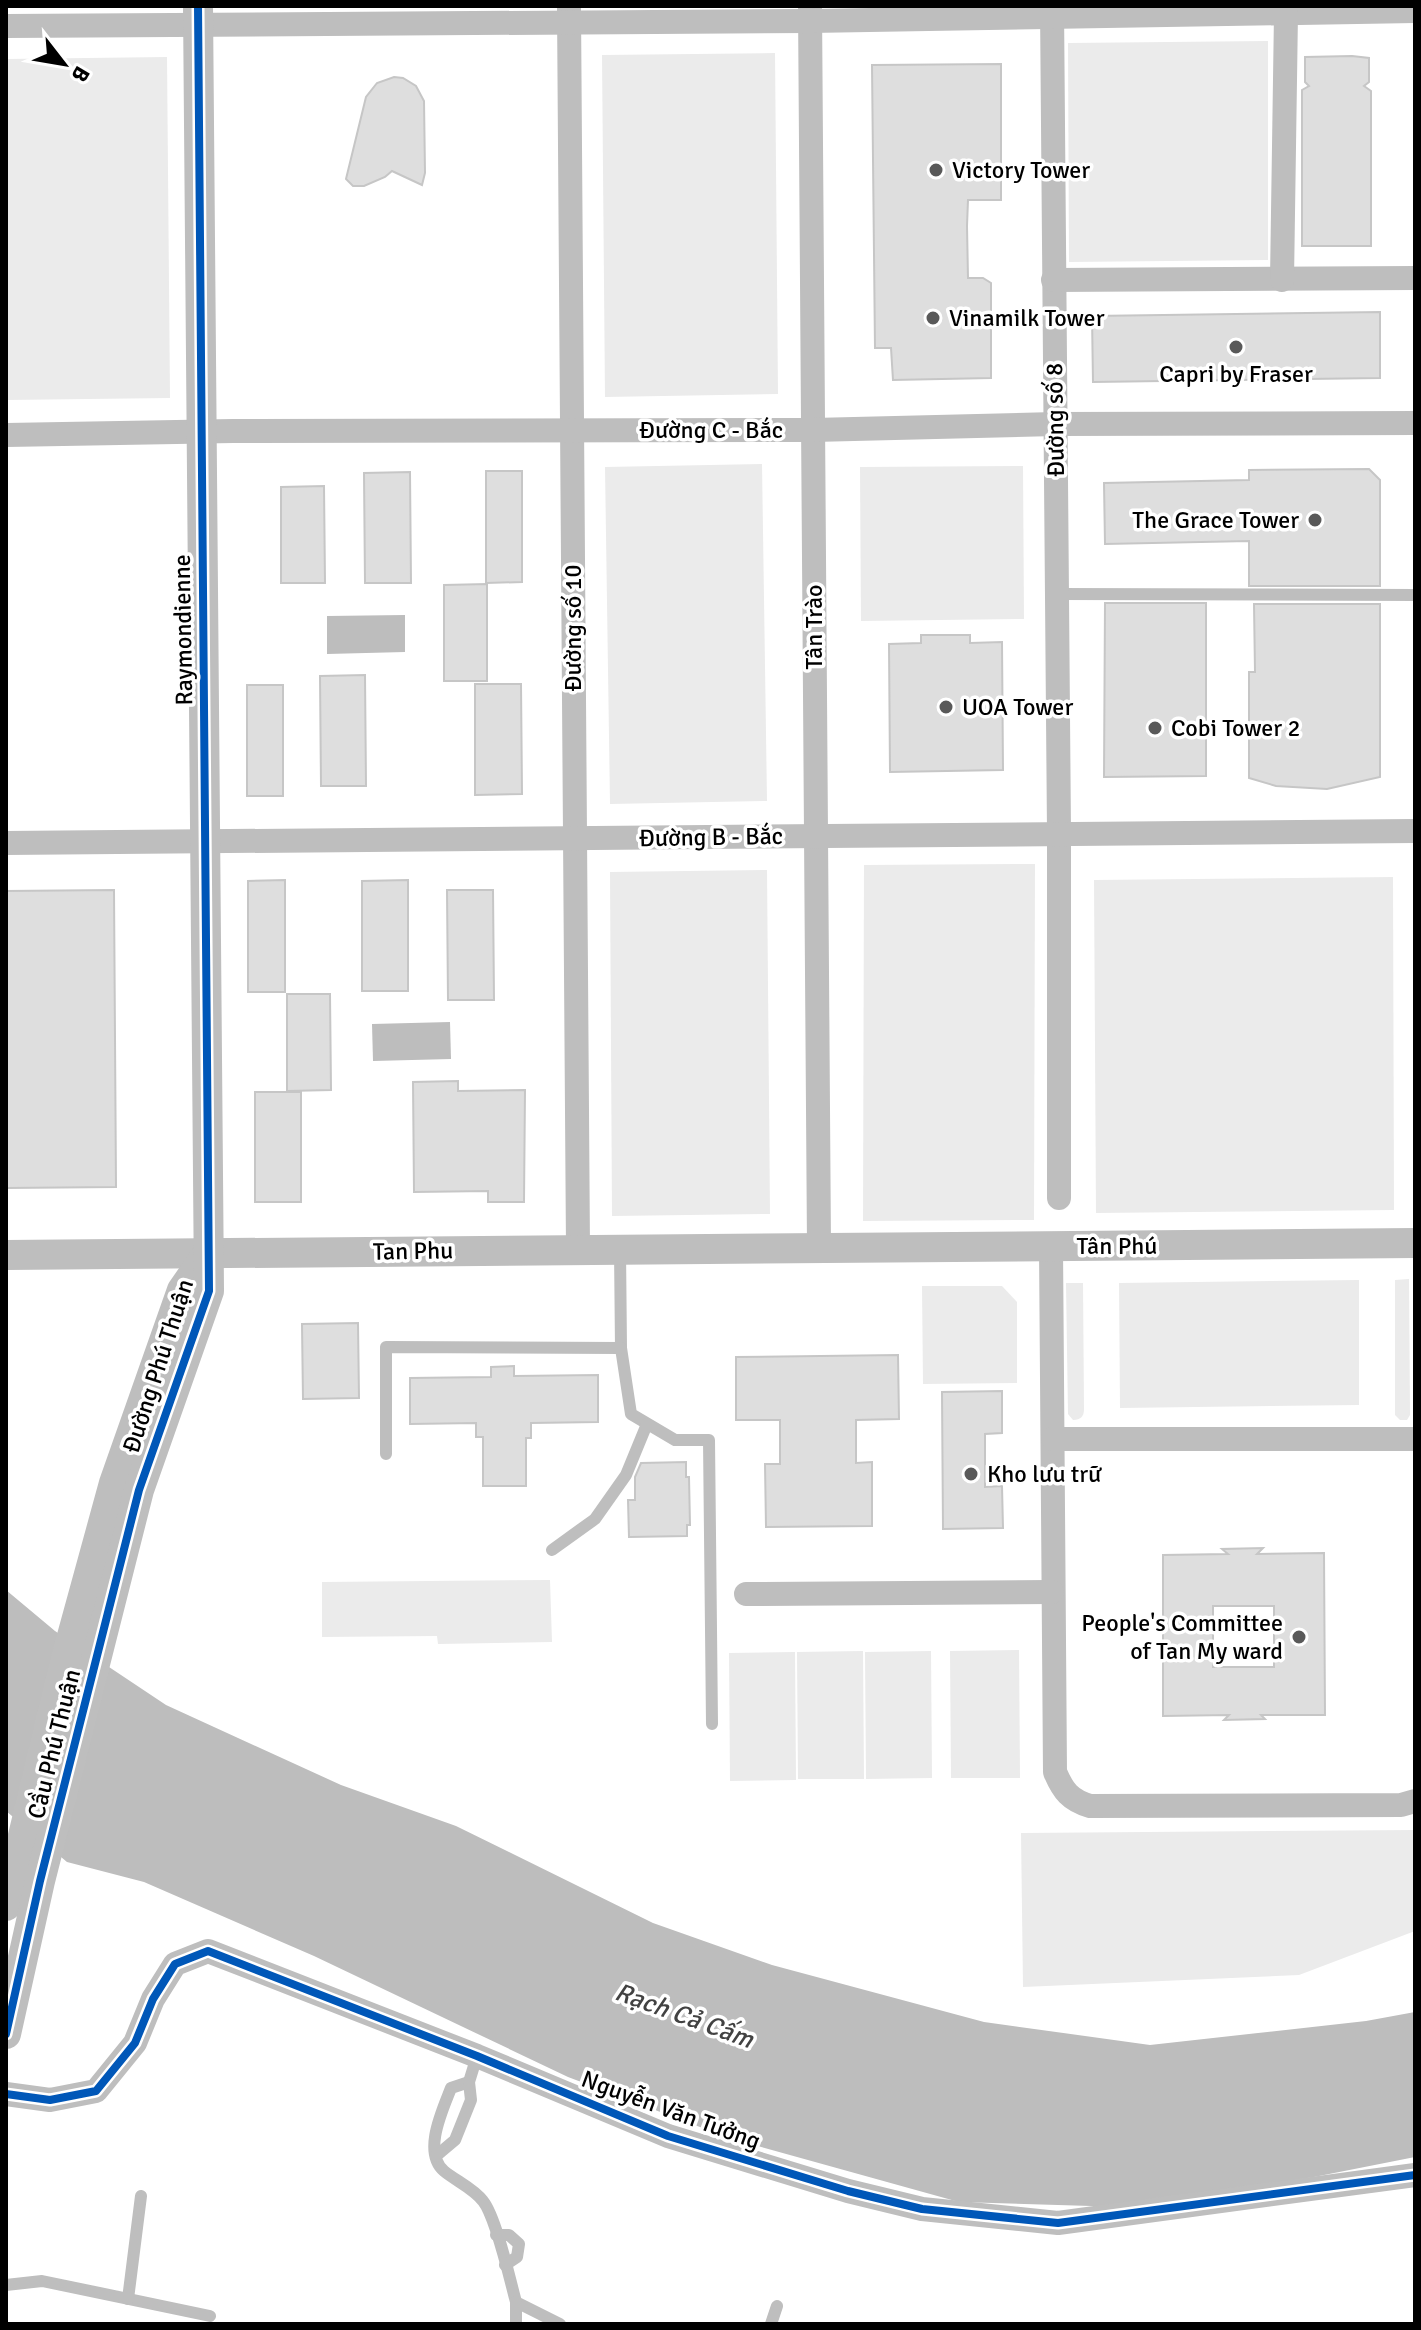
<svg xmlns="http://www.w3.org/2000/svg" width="1421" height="2330" font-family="Signika,sans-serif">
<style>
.green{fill:#ebebeb}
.water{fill:#bdbdbd}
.building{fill:#dedede;stroke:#c6c6c6;stroke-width:2;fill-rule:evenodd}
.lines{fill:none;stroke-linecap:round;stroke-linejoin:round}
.service{stroke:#bebebe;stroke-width:12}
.minor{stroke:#bebebe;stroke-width:24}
.tertiary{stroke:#bebebe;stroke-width:30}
.cycleway-casing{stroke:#fff;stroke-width:13}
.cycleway{stroke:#0057b8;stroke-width:8}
.poi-dot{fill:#595959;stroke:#fff;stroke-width:3}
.labels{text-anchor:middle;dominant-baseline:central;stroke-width:7;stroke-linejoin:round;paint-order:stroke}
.poi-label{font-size:24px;fill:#000;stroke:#fff;text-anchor:start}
.street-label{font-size:24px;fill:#000;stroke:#fff}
.water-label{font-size:26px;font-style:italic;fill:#424242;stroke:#fff}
</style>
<rect width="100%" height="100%" fill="#fff"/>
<g class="green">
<path d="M1268,41V260L1069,262L1068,43Z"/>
<path d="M775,53L778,394L605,397L602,55Z"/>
<path d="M167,57L170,398L6,400V59Z"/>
<path d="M762,464L767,801L610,804L605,467Z"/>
<path d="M1023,466L1024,619L861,621L860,467Z"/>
<path d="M1035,864L1034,1220L863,1221L864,865Z"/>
<path d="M767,870L770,1214L612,1216L610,872Z"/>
<path d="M1393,877L1394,1210L1096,1213L1094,880Z"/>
<path d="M1409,1279L1410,1415L1407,1420H1400L1395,1415V1280Z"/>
<path d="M1359,1280V1405L1120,1408L1119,1283Z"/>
<path d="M1066,1283H1083L1084,1409C1084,1416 1081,1420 1073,1420L1068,1414Z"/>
<path d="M922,1286H1002L1017,1302V1383L923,1384Z"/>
<path d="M550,1580L552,1642L438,1644L437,1636L322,1637V1582Z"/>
<path d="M1019,1650L1020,1778H951L950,1651Z"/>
<path d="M863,1651L864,1779H798L797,1652Z"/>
<path d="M931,1651L932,1778L866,1779L865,1652Z"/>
<path d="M795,1652L796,1780L730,1781L729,1653Z"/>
<path d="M1415,1830V1931L1299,1975L1023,1987L1021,1833Z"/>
</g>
<g class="water">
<path d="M405,615V652L327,654V616Z"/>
<path d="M450,1022L451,1059L373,1061L372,1024Z"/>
<path d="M6,1590L55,1631L166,1705L341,1785L456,1826L653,1923L772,1965L984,2022L1150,2045L1366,2021L1415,2012V2157L1314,2177L1125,2207L959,2202L729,2138L568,2077L314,1956L144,1882L67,1862L6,1811Z"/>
</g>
<g class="building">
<path d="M1352,56L1369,58V82L1364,86L1371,91V246H1302V90L1309,86L1305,82V57Z"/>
<path d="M1001,64V200H968L967,226L968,278H983L991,283V378L893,380L891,348H875L872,65Z"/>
<path d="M394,77L403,78L416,86L424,101L425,173L422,185L392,171L385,177L364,186H353L346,179L366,97L377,83Z"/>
<path d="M1380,312V378L1093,382L1092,316Z"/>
<path d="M1369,469L1380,480V586H1249V541L1105,544L1104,483L1249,480V470Z"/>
<path d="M486,471H522V582L486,583Z"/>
<path d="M410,472L411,583H365L364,473Z"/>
<path d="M324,486L325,583H281V487Z"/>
<path d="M487,584V681H444V585Z"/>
<path d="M1105,603H1206V776L1104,777Z"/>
<path d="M1254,604H1380V777L1327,789L1276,786L1249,778V672H1255Z"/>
<path d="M921,635H970V643L1002,642L1003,770L890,772L889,644L921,643Z"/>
<path d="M365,675L366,786H321L320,676Z"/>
<path d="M475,684H521L522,794L475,795Z"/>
<rect x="247" y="685" width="36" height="111"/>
<path d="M285,880V992H248V881Z"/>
<path d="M408,880V991H362V881Z"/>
<path d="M114,890L116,1187L6,1188V891Z"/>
<path d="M447,890H493L494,1000H448Z"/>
<path d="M287,994H330L331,1090L287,1091Z"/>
<path d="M458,1081V1091L525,1090L524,1202H488V1191L414,1192L413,1082Z"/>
<rect x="255" y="1092" width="46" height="110"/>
<path d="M358,1323L359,1398L303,1399L302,1324Z"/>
<path d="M898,1355L899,1419L856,1420V1463L872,1462V1526L766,1527L765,1464H780V1420H736V1357Z"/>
<path d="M514,1366V1376L598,1375V1422L531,1423V1438H526V1486H483V1437H476V1423L410,1424V1378L491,1377V1367Z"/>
<path d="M1002,1391V1433L985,1434V1487L1002,1486L1003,1528L943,1529L942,1392Z"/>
<path d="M686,1462V1477H689L690,1525H687V1536L629,1537L628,1500H635V1477L641,1463Z"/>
<path d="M1263,1548L1257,1554L1324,1553L1325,1715H1261L1265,1719L1224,1720L1229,1715L1163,1716V1555L1228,1554L1222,1549ZM1213,1606H1274V1667H1213Z"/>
</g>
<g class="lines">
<g class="service">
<path d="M1057,594L1415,595"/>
<path d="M620,1249L621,1348L631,1414L675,1440H709L712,1724"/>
<path d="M386,1454V1347L621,1348"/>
<path d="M552,1550L595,1519L626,1475L647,1424"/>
<path d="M469,2082L451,2088C443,2109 422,2152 444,2171C456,2181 473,2188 483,2201C496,2217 510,2280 516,2302L560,2324"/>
<path d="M436,2156L455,2140L471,2100L469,2082L477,2056"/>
<path d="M496,2235H509L519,2244L517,2257L505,2265"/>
<path d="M6,2285L42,2281L210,2316"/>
<path d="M128,2299L141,2196"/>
<path d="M516,2302V2324"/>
<path d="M771,2324L777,2306"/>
</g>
<g class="minor">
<path d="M810,6L819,1247"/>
<path d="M1052,6L1059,833V1198"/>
<path d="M569,8L578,1249"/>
<path d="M6,26L810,21L1415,11"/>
<path d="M1053,280L1415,278"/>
<path d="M1282,280L1286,13"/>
<path d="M6,435L233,431L813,430L1055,424L1415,423"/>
<path d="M6,843L1415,831"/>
<path d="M1051,1246L1055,1772C1063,1791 1070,1800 1090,1806L1401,1805L1415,1801"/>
<path d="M1053,1439H1415"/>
<path d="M746,1594L1052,1592"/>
<path d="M6,2094L50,2100L96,2091L135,2043L153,1999L175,1964L208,1951L477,2056L668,2136L848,2191L922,2209L1058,2223L1415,2175"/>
</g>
<g class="tertiary">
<path d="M6,1255L1415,1243"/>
<path d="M6,1906L66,1658L114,1483L182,1290L208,1253"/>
<path d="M6,2034L40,1881L139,1490L209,1291L198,6"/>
</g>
<g class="cycleway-casing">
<g id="cycleway">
<path d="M6,2034L40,1881L139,1490L209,1291L198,6"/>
<path d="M6,2094L50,2100L96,2091L135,2043L153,1999L175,1964L208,1951L477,2056L668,2136L848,2191L922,2209L1058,2223L1415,2175"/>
</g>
</g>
<use href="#cycleway" class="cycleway"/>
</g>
<g class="poi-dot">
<circle cx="936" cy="170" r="8"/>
<circle cx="933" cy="318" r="8"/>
<circle cx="1236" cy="347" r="8"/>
<circle cx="1315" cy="520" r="8"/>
<circle cx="946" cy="707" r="8"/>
<circle cx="1155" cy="728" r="8"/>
<circle cx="971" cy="1474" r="8"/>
<circle cx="1299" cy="1637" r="8"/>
</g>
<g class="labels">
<g class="poi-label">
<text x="952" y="170">Victory Tower</text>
<text x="949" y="318">Vinamilk Tower</text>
<text x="1236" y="374" text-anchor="middle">Capri by Fraser</text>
<text x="1299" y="520" text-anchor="end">The Grace Tower</text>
<text x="962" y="707">UOA Tower</text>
<text x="1171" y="728">Cobi Tower 2</text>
<text x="987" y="1474">Kho lưu trữ</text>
<text x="1283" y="1623" text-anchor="end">People's Committee<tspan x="1283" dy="28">of Tan My ward</tspan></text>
</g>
<g class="street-label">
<text transform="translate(1055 420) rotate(-91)">Đường số 8</text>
<text x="711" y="430">Đường C - Bắc</text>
<text transform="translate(814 627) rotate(-90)">Tân Trào</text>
<text transform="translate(573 628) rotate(-90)">Đường số 10</text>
<text transform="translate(183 630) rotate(-91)">Raymondienne</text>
<text transform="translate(711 837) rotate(-1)">Đường B - Bắc</text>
<text x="1117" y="1246">Tân Phú</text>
<text transform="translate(413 1251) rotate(-1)">Tan Phu</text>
<text transform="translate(158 1366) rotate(-72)">Đường Phú Thuận</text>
<text transform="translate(54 1744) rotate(-76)">Cầu Phú Thuận</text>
<text transform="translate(671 2110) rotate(20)">Nguyễn Văn Tưởng</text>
</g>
<g class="water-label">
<text transform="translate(684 2016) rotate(20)">Rạch Cả Cấm</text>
</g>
</g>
<rect width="1421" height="2330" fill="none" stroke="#000000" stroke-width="16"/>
<g transform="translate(64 64) rotate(121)" stroke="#ffffff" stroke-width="6" paint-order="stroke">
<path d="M0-6L14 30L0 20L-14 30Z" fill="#000000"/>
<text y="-12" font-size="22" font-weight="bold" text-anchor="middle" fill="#000000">B</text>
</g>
</svg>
